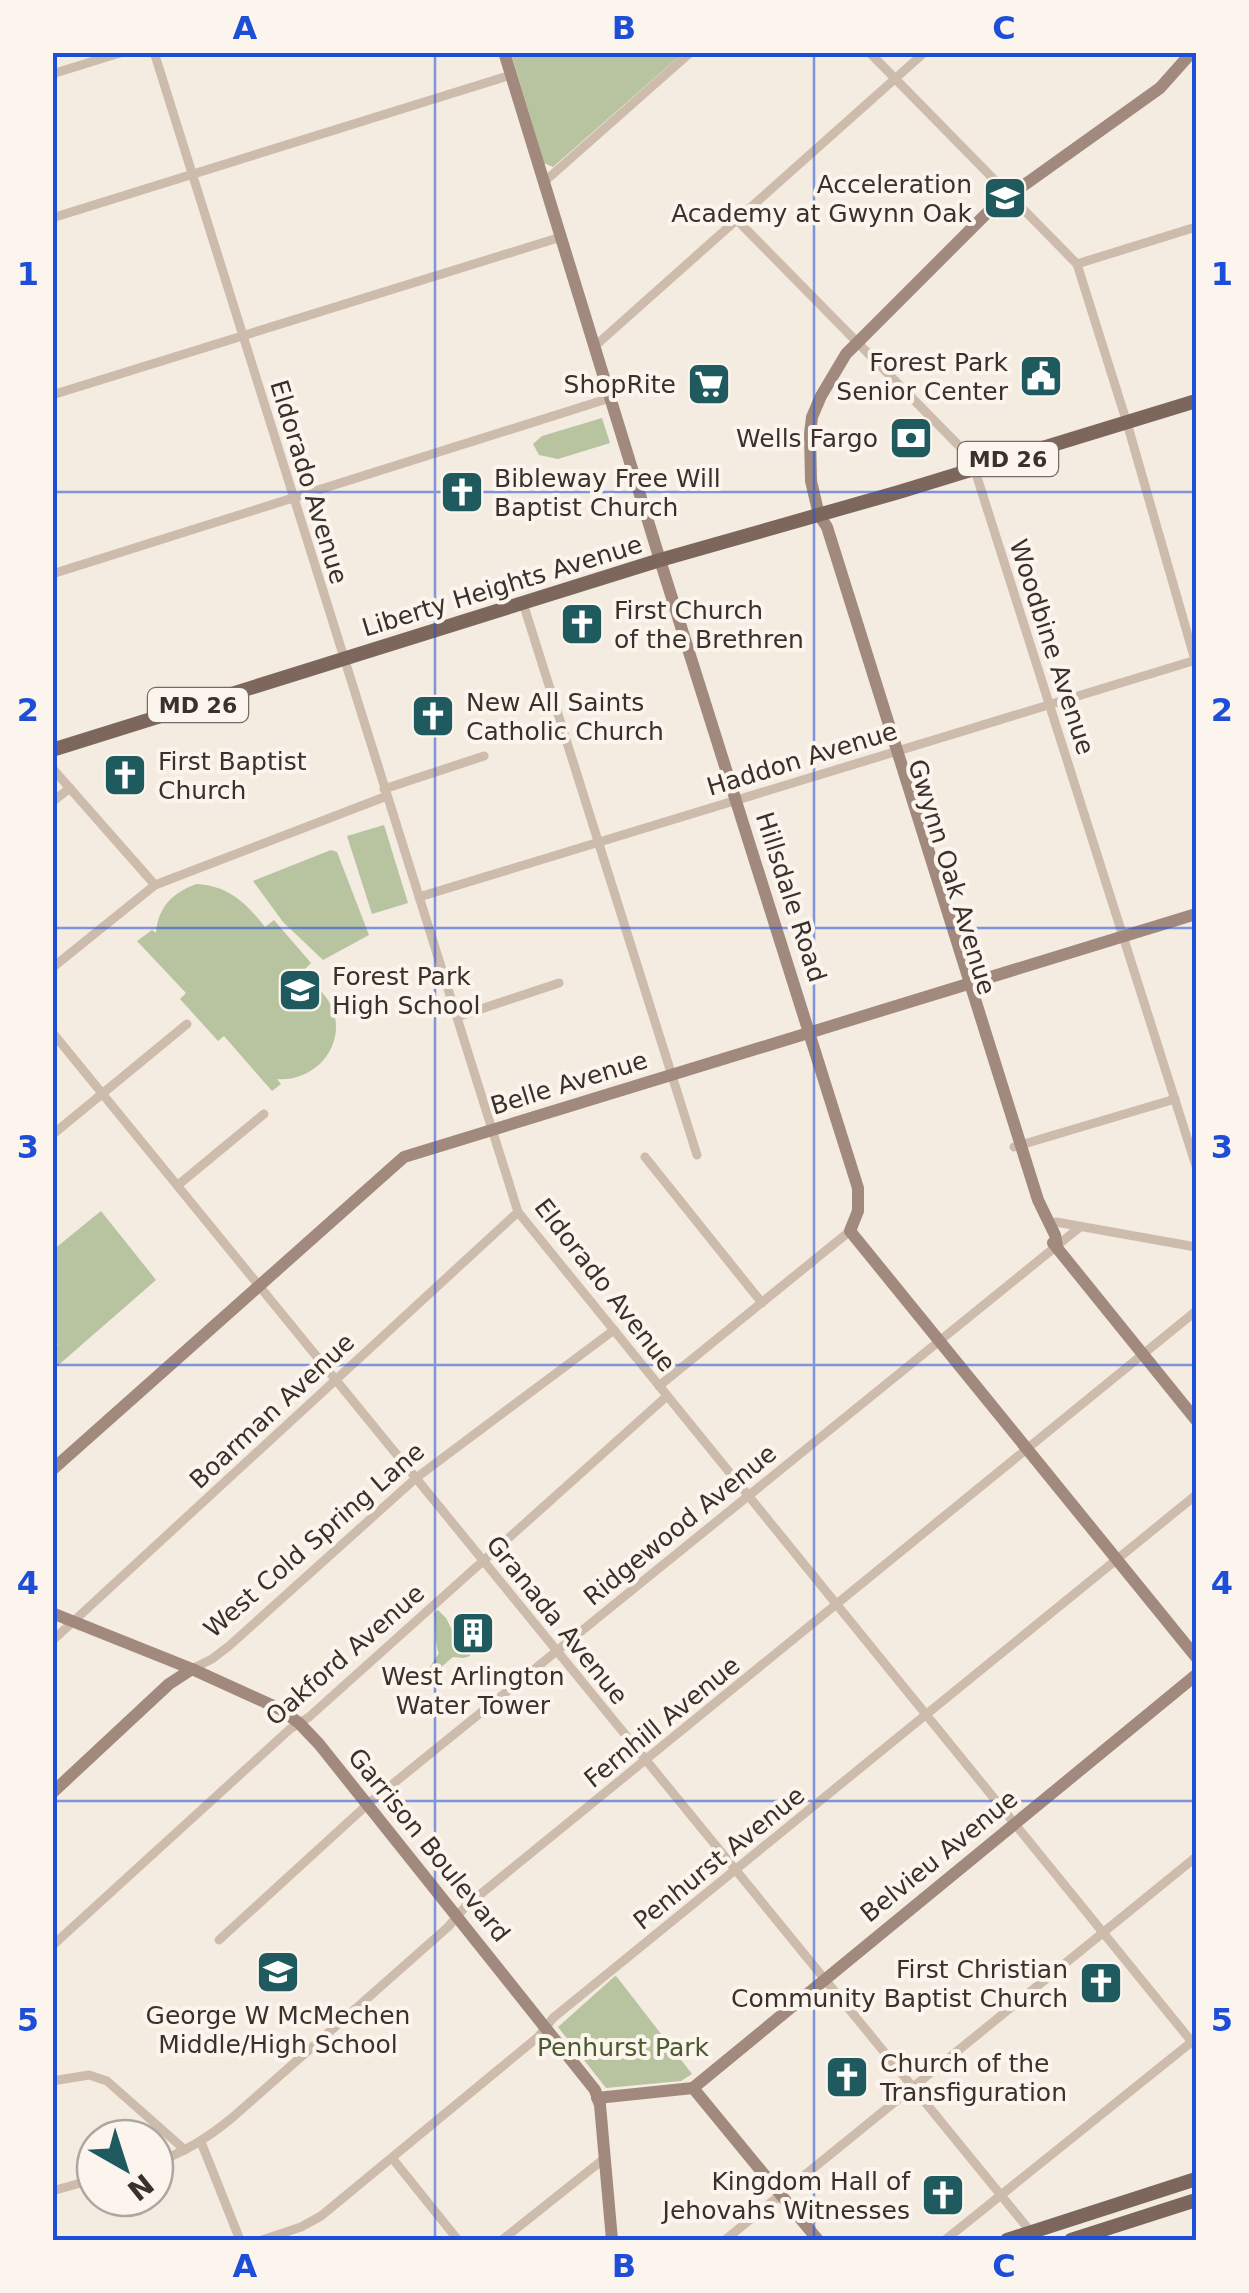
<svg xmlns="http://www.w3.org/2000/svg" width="1249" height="2293" font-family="'DejaVu Sans',sans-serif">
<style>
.green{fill:#b8c4a0}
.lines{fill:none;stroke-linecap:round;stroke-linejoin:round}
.street{stroke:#cdbbac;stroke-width:9}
.secondary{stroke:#a18a7d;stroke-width:12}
.primary{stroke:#7d675c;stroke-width:14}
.grid{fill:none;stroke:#1d4ed8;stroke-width:2.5;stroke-opacity:0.55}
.labels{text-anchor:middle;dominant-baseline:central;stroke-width:8;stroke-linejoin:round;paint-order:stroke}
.shield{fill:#fbf5ee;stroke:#756b66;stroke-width:2.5}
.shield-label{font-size:22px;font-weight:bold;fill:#3b302b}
.poi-label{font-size:25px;fill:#3b302b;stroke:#fbf5ee;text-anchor:end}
.street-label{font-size:25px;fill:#3b302b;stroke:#fbf5ee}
.park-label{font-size:25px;fill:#4a5a2e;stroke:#fbf5ee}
.neatline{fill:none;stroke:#1d4ed8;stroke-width:4}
.grid-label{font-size:32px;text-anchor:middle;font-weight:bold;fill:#1d4ed8}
</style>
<rect width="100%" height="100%" fill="#f4ebe1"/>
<g class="green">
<path d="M511,53H683L553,167L544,163Z"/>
<path d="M602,418L610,443L558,459L539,455L533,444L542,436Z"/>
<path d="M384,825L408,903L372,914L347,836Z"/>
<path d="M331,850L337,852L369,935L323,960L283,922L253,881Z"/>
<path d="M197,884C229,886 246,903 265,927L274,920L311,963L303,971C312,983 328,995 333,1010C346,1046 315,1082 277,1079L281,1084L272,1091L224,1036L218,1041L180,999L186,993L137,941L152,930L156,933C158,907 173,892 197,884Z"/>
<path d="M101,1211L156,1280L55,1368L53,1364V1349L58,1345L53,1337V1250Z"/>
<path d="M438,1610L446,1618L455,1636L470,1651V1656L464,1658L453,1657L433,1674L423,1686L421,1681L439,1653C435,1647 436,1624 434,1613Z"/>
<path d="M615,1976L617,1977L692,2074L681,2081L606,2088L558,2027Z"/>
</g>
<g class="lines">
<g class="street">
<path d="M154,52L518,1212L1196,2047"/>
<path d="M869,52L1077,264L1127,423L1195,660"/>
<path d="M52,74L123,52"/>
<path d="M544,182L691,52"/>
<path d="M52,218L511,75"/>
<path d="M737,220L971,458L1196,1166"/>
<path d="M1077,264L1196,227"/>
<path d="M595,346L925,52"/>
<path d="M52,395L561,237"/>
<path d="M52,574L610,398"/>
<path d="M523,603L697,1155"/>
<path d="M52,768L155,885"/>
<path d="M384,789L484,756"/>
<path d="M52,802L70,788"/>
<path d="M419,897L1196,660"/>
<path d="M52,968L155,885L387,796"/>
<path d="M457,1017L559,983"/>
<path d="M52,1032L1031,2232"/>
<path d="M52,1135L187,1024"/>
<path d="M1014,1147L1175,1099"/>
<path d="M645,1157L762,1303"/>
<path d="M178,1185L264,1114"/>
<path d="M1050,1226L1056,1222L1196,1247"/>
<path d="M659,1386L850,1231"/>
<path d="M52,1641L518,1212"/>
<path d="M192,1669L212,1659L229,1646L416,1478L614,1330"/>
<path d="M219,1940L368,1804L1080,1227"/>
<path d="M52,1946L290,1729L309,1717L667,1396"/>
<path d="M52,2081L89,2075L107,2081L185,2150"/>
<path d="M201,2142L240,2240"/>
<path d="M392,2158L458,2240"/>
<path d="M155,2162C185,2153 209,2137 233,2117L448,1927L466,1906L1196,1311"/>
<path d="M52,2191L95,2179"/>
<path d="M262,2240L301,2227L321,2216L538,2037L553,2018L1196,1495"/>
<path d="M502,2240L605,2158"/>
<path d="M725,2240L1196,1857"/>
<path d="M945,2240L1194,2040"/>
</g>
<g class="secondary">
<path d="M504,52L660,560L858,1188V1211L850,1231L1196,1657"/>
<path d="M1053,1243L1196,1420"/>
<path d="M1057,1246L1055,1235L1038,1200L827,527L819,515L811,481L810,434L812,417L821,396L846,354L992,208L1160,88L1192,52"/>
<path d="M52,1470L404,1157L1196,914"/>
<path d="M52,1613L192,1669L280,1709L299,1723L319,1744L595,2090L600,2105L612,2240"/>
<path d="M52,1793L169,1684L192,1669"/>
<path d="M693,2088L818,2240"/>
<path d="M597,2098L693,2088L1196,1675"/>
</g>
<g class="primary">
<path d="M52,750L660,560L899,492L1196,401"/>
<path d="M1007,2240L1196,2179"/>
<path d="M1071,2240L1196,2200"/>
</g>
</g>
<path class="grid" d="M435,52V2240M814,52V2240M52,492H1196M52,928H1196M52,1365H1196M52,1801H1196"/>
<defs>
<g id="school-square" transform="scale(2.25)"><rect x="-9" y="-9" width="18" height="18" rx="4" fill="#1f5a5e" stroke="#fbf5ee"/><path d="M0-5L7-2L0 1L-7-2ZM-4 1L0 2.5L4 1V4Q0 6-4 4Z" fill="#fff"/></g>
<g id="civic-square" transform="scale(2.25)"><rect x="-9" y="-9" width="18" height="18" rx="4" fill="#1f5a5e" stroke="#fbf5ee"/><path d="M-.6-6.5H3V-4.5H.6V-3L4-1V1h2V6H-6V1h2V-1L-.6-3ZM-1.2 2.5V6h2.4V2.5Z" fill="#fff"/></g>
<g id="supermarket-square" transform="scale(2.25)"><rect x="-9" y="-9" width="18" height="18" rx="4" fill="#1f5a5e" stroke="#fbf5ee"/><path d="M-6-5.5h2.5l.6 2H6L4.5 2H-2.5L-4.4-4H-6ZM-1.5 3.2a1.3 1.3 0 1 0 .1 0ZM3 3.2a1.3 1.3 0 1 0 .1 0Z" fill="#fff"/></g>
<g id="bank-square" transform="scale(2.25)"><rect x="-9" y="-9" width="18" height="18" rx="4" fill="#1f5a5e" stroke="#fbf5ee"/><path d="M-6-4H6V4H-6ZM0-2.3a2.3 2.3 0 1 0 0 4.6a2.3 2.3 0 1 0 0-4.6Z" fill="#fff"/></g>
<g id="church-square" transform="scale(2.25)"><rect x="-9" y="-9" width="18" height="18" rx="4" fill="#1f5a5e" stroke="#fbf5ee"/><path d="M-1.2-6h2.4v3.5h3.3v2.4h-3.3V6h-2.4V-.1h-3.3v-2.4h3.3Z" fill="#fff"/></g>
<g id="building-square" transform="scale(2.25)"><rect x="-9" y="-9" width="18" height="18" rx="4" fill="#1f5a5e" stroke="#fbf5ee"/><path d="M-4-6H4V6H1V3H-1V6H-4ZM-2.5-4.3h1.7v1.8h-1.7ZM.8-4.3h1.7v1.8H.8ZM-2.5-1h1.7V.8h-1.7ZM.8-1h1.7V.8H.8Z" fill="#fff"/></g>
</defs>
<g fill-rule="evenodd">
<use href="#school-square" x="1005" y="198"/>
<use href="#civic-square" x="1041" y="376"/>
<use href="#supermarket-square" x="709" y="384"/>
<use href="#bank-square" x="911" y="438"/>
<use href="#church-square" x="462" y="492"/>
<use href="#church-square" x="582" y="624"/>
<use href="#church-square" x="433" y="716"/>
<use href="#church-square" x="125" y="775"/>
<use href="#school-square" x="300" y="990"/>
<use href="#building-square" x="473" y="1633"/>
<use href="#school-square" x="278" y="1972"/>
<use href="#church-square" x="1101" y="1983"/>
<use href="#church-square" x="847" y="2077"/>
<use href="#church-square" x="943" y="2195"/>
</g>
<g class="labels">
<g class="shield">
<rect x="958" y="442" width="100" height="34" rx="8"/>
<rect x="148" y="688" width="100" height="34" rx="8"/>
</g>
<g class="shield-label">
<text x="1008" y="459">MD 26</text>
<text x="198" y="705">MD 26</text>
</g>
<g class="poi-label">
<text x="972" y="184">Acceleration<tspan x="972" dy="29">Academy at Gwynn Oak</tspan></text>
<text x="1008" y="362">Forest Park<tspan x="1008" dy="29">Senior Center</tspan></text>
<text x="676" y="384">ShopRite</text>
<text x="878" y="438">Wells Fargo</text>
<text x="494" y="478" text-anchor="start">Bibleway Free Will<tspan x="494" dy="29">Baptist Church</tspan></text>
<text x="614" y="610" text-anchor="start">First Church<tspan x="614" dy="29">of the Brethren</tspan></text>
<text x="466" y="702" text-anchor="start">New All Saints<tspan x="466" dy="29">Catholic Church</tspan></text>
<text x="158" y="761" text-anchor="start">First Baptist<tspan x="158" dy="29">Church</tspan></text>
<text x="332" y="976" text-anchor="start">Forest Park<tspan x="332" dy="29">High School</tspan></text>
<text x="473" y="1676" text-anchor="middle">West Arlington<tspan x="473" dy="29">Water Tower</tspan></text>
<text x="1068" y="1969">First Christian<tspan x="1068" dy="29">Community Baptist Church</tspan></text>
<text x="278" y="2015" text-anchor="middle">George W McMechen<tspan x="278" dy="29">Middle/High School</tspan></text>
<text x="880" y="2063" text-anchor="start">Church of the<tspan x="880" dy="29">Transfiguration</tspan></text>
<text x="910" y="2181">Kingdom Hall of<tspan x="910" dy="29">Jehovahs Witnesses</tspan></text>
</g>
<g class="street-label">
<text transform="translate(309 482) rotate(73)">Eldorado Avenue</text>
<text transform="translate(502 586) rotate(-17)">Liberty Heights Avenue</text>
<text transform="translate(1052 647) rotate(72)">Woodbine Avenue</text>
<text transform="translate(802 759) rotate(-17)">Haddon Avenue</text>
<text transform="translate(952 877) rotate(73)">Gwynn Oak Avenue</text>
<text transform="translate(791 897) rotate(72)">Hillsdale Road</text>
<text transform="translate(569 1083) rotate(-17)">Belle Avenue</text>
<text transform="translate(605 1285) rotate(52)">Eldorado Avenue</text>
<text transform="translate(272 1411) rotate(-43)">Boarman Avenue</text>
<text transform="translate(680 1525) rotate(-39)">Ridgewood Avenue</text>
<text transform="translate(314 1540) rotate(-41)">West Cold Spring Lane</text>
<text transform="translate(557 1620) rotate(51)">Granada Avenue</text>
<text transform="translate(345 1655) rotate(-41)">Oakford Avenue</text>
<text transform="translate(662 1722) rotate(-39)">Fernhill Avenue</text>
<text transform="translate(429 1845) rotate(51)">Garrison Boulevard</text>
<text transform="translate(939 1856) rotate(-39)">Belvieu Avenue</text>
<text transform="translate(719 1858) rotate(-39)">Penhurst Avenue</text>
</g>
<g class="park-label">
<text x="623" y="2047">Penhurst Park</text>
</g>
</g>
<rect width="1249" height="2293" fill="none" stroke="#fbf5ee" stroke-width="110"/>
<g transform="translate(125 2168) rotate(141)"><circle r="48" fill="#fbf5ee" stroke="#aea6a0" stroke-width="2.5"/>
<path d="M0-8L18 38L0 25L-18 38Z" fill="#1f5a5e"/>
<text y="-15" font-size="28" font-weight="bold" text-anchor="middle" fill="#3b302b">N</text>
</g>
<rect x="55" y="55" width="1139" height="2183" class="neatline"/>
<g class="grid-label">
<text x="245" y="39">A</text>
<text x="624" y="39">B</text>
<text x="1004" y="39">C</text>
<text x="28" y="285">1</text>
<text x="1222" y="285">1</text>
<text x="28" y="721">2</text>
<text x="1222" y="721">2</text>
<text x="28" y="1158">3</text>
<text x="1222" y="1158">3</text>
<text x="28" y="1594">4</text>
<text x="1222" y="1594">4</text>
<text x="28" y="2031">5</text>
<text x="1222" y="2031">5</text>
<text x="245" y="2277">A</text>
<text x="624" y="2277">B</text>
<text x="1004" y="2277">C</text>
</g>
</svg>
